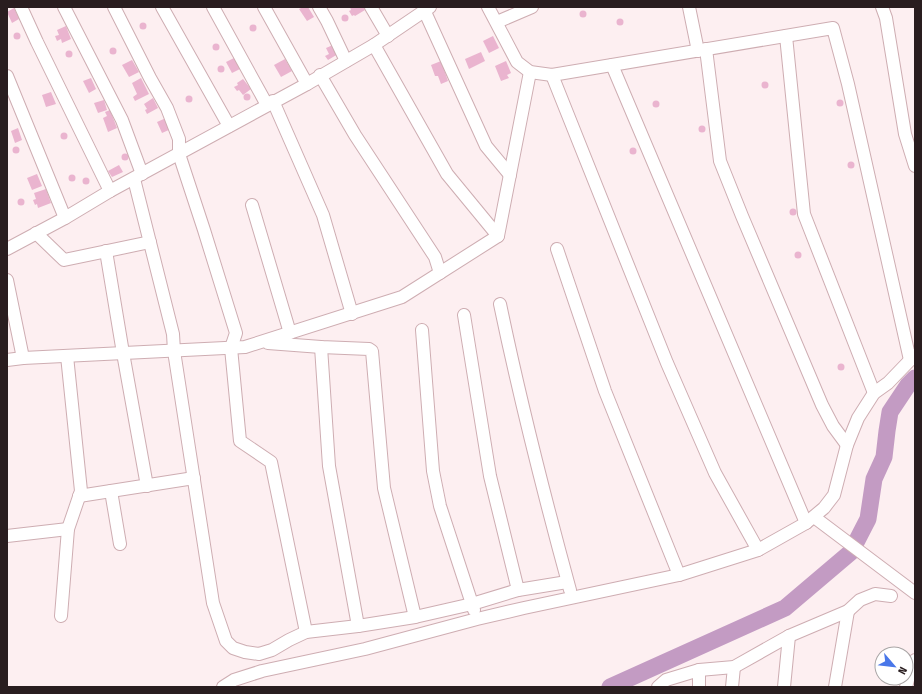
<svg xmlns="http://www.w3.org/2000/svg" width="922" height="694" font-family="'Fira Sans Condensed',sans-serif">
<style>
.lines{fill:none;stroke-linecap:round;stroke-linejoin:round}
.river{stroke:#c39bc3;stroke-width:17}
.building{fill:#eab4cf}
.minor-casing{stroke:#ceadb2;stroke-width:14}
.minor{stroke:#fff;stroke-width:12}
</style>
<rect width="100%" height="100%" fill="#fdeff1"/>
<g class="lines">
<path class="river" d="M610,687L785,608L851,552L868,519L874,479L884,457L887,431L890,412L908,385L915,378"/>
</g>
<g class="building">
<path d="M303,7H308L314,17L307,21L299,9Z"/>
<path d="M350,7H364L365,10L355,16L354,15L352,16L349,11L351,10Z"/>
<path d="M14,8L19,19L12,23L7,12Z"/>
<circle cx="583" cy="14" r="3.5"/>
<circle cx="345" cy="18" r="3.5"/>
<circle cx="620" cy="22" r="3.5"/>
<circle cx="143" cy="26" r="3.5"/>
<circle cx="253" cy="28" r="3.5"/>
<path d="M66,26L71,39L62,43L61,39L57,41L55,36L59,35L57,30Z"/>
<circle cx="17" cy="36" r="3.5"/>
<path d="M493,36L499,48L489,53L483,41Z"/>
<circle cx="216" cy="47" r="3.5"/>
<path d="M333,45L338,54L328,60L325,56L329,54L326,48Z"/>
<circle cx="113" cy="51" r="3.5"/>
<circle cx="69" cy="54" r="3.5"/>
<path d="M481,52L485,61L469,69L465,59Z"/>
<path d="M234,58L240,69L232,73L226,62Z"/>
<path d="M285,59L292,71L281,77L274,65Z"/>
<path d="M132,60L139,72L129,77L122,65Z"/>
<path d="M441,61L448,81L441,84L438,76H435L431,65Z"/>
<path d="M506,61L511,73L507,75L509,78L501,81L495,66Z"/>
<circle cx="221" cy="69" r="3.5"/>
<path d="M91,78L96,89L89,93L83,81Z"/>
<path d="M141,78L149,94L135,101L133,97L137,94L132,83Z"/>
<path d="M243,79L251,89L243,95L239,90L237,91L234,87L238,85L237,83Z"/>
<circle cx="765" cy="85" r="3.5"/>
<path d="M51,92L56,104L46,107L42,95Z"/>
<circle cx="247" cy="97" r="3.5"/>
<circle cx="189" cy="99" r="3.5"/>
<path d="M153,98L158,108L147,114L145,110L147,109L144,104Z"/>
<circle cx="840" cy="103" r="3.5"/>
<path d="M104,100L107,110L98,113L94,103Z"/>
<circle cx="656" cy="104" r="3.5"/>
<path d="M110,110L117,128L108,132L103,118L107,116L105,112Z"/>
<path d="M166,118L171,129L162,133L157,122Z"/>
<circle cx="702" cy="129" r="3.5"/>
<path d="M18,128L22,140L15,143L11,131Z"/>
<circle cx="64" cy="136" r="3.5"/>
<circle cx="16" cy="150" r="3.5"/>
<circle cx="633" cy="151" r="3.5"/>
<circle cx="125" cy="157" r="3.5"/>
<circle cx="851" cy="165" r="3.5"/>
<path d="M119,165L123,172L112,177L108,171Z"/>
<path d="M37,174L42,186L32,190L27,178Z"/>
<circle cx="72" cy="178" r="3.5"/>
<circle cx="86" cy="181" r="3.5"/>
<path d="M46,189L51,203L38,208L37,204L35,205L33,200L36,199L34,193Z"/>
<circle cx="21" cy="202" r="3.5"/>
<circle cx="793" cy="212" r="3.5"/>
<circle cx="798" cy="255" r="3.5"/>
<circle cx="841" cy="367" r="3.5"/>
</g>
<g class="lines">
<g class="minor-casing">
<g id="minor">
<path d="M21,7L37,42L110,191"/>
<path d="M64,7L122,120L142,174"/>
<path d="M114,7L150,78L167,108L179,139V154L204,230L236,333L231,348L240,441L271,462L306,632"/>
<path d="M162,7L229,126"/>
<path d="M213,7L267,105"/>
<path d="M264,7L307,84"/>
<path d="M319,7L327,21L346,61"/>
<path d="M371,7L388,36"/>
<path d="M488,7L517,62L530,72L552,75L833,28L848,84L910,360"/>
<path d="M689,7L698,51"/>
<path d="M882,7L886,18L905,134L915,166"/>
<path d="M425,12L486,146L510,175"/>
<path d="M497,22L532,7"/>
<path d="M786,36L804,214L874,393"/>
<path d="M374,45L447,174L498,236"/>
<path d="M706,49L720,161L742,216L822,405L833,426L847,445"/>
<path d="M612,65L806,523"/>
<path d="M320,75L355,135L435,257L440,273"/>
<path d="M552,75L667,363L715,473L758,550"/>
<path d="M7,76L65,218"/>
<path d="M273,101L323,215L352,314"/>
<path d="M134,179L173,334L174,351L213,603L226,641L233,648L245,652L259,654L272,650L289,640L306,632L358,626L415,617L472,604L518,590L567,582"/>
<path d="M252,205L290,333"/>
<path d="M36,233L64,260L150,242"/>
<path d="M7,249L65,218L110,191L307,84L374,45L430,7"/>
<path d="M557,249L605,391L679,575"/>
<path d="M106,251L123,353L147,486"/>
<path d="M7,280L23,358"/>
<path d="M500,304C520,400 544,495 570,590"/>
<path d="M464,315L490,476L518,590"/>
<path d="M422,330L433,471L440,506L474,610"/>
<path d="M268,343L321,347L369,349L372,351L384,488L415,617"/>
<path d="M321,347L329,466L358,626"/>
<path d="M7,360L23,358L245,347L402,297L498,236L530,72"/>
<path d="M111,491L120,544"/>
<path d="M79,496L194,478"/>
<path d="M814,517L915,593"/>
<path d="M7,536L68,529"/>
<path d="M61,616L68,529L81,491L67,356"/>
<path d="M699,670V687"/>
<path d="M223,687L234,680L262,671L365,649L477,619L524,608L679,575L758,550L806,523L824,508L834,495L847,445L858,418L874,393L888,383L915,355"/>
<path d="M658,687L666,680L699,670L734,667L789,636L848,611L860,600L875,594L891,596"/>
<path d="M732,687L734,667"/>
<path d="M784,687L789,636"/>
<path d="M835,687L848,611"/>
<path d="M906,687L911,669L915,660"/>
</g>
</g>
<use href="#minor" class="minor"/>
</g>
<rect width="922" height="694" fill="none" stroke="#291d1f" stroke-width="16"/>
<g transform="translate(894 666) rotate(118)"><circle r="19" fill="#ffffff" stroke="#a9a5a5"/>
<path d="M0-3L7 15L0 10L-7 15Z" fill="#4977e9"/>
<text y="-6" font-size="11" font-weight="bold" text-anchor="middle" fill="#291d1f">N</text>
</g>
</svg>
